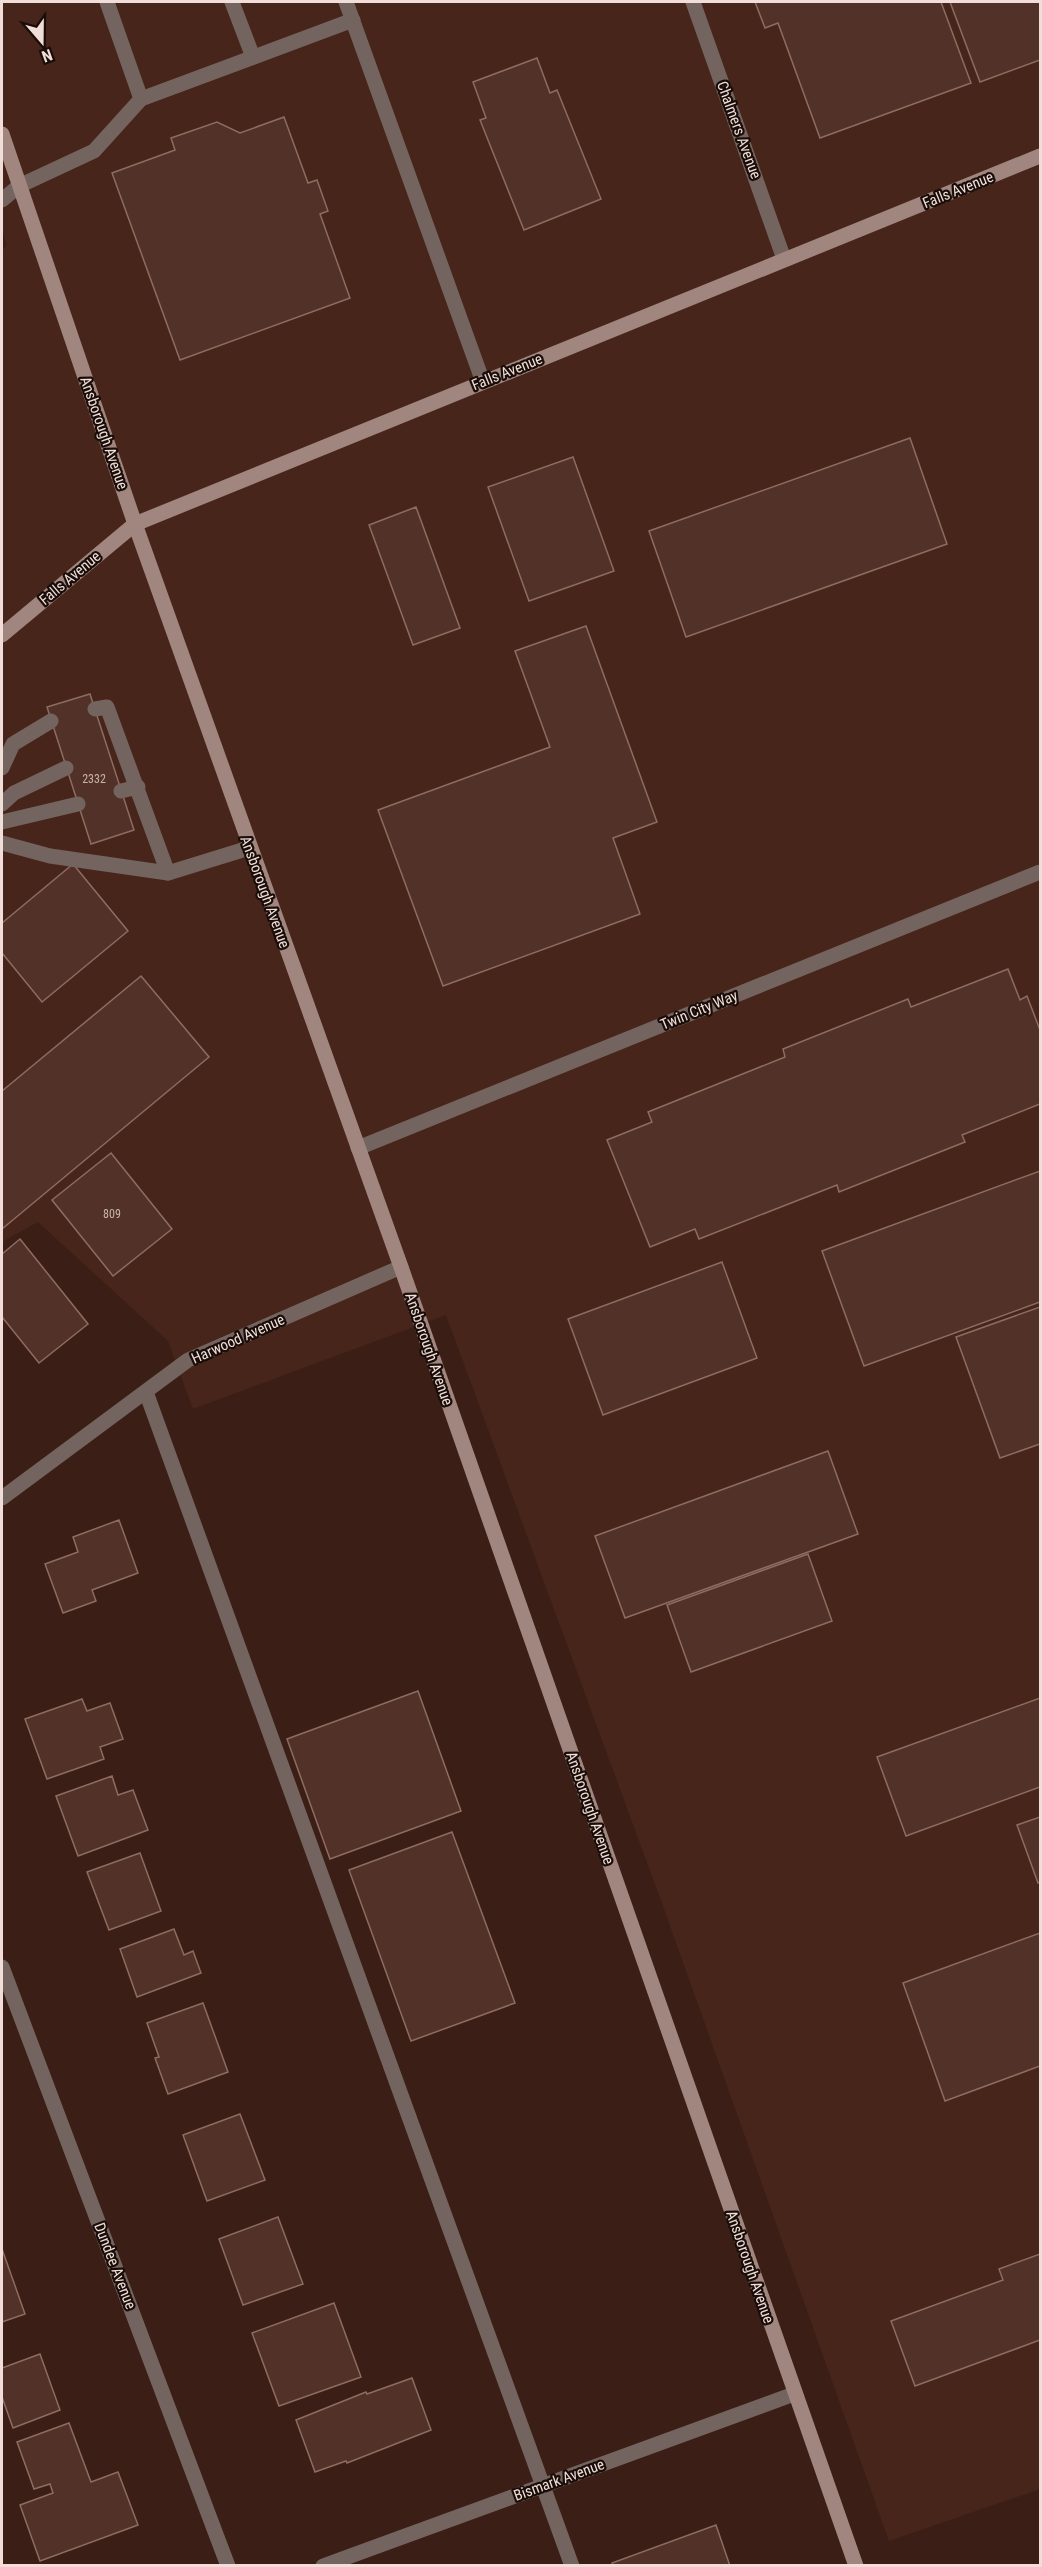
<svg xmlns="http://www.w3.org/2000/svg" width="1042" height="2567" font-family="'Roboto Condensed',sans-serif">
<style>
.built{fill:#48251a}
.building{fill:#523228;stroke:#8d6c61;stroke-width:1.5}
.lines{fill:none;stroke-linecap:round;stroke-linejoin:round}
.lane{stroke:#74645f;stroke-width:15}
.street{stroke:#74645f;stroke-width:15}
.secondary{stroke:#a0867e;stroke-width:15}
.labels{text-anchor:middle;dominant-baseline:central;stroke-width:4.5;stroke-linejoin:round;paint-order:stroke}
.number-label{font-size:12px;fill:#c9b3ac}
.street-label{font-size:15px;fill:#f1ded8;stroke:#190d09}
</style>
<rect width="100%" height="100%" fill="#3b1f16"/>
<path class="built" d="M2,2H1040V2489L889,2541L663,1906L446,1315L193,1409L168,1341L38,1222L2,1242V250L7,245L2,229Z"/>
<g class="building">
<path d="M755,2H941L971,83L820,138L778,23L765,28Z"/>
<path d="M950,2H1040V60L980,82Z"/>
<path d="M537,58L550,93L557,90L601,199L524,230L480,120L486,118L473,82Z"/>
<path d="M284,117L308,183L317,180L328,211L320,214L350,298L180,360L112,173L175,150L171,138L217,122L240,133Z"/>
<path d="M910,438L947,544L686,637L649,531Z"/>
<path d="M573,457L614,571L529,601L488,487Z"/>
<path d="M416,507L460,628L413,645L369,525Z"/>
<path d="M586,626L657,822L613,838L640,914L443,986L378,810L550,747L515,651Z"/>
<path d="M90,694L134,830L91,844L47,707Z"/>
<path d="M73,864L128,931L42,1002L2,953V923Z"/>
<path d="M1008,969L1020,1000L1027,996L1040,1030V1104L962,1135L965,1142L839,1192L837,1185L699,1239L695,1229L650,1247L607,1140L652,1122L648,1112L785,1057L783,1049L908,999L911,1007Z"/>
<path d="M141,976L209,1057L2,1229V1091Z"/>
<path d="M111,1153L172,1229L113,1276L52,1200Z"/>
<path d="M1040,1171V1302L864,1366L822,1251Z"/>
<path d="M20,1239L88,1324L39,1363L2,1317V1254Z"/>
<path d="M722,1262L757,1358L603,1415L568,1319Z"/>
<path d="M1040,1307V1444L1000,1458L956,1337Z"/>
<path d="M828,1451L858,1534L625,1618L595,1536Z"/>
<path d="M119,1520L138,1573L92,1590L96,1601L63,1613L45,1564L78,1552L73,1537Z"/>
<path d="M808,1554L832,1621L691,1672L667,1605Z"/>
<path d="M418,1691L461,1811L330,1859L287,1739Z"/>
<path d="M1040,1698V1787L906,1836L877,1757Z"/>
<path d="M82,1699L87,1711L110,1703L123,1739L100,1747L104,1759L47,1779L25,1719Z"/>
<path d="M112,1776L118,1795L133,1790L148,1830L78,1856L56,1796Z"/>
<path d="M1040,1817V1882L1038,1883L1017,1825Z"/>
<path d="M452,1832L515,2003L411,2041L349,1870Z"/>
<path d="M140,1853L161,1911L109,1930L87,1872Z"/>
<path d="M174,1929L184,1955L193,1951L201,1973L137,1997L120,1949Z"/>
<path d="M1040,1933V2066L945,2101L903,1983Z"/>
<path d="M203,2003L228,2072L168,2094L155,2058L159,2057L147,2023Z"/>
<path d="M240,2114L265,2180L207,2201L183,2135Z"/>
<path d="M278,2217L303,2284L243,2305L219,2239Z"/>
<path d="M2,2249L25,2314L2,2322Z"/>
<path d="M1040,2254V2340L915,2386L891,2321L1003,2280L999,2269Z"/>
<path d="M334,2303L361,2377L279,2406L252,2333Z"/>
<path d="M40,2354L60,2410L13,2428L2,2397V2368Z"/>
<path d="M412,2378L431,2430L347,2463L346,2461L315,2472L296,2420L366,2392L367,2394Z"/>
<path d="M69,2423L91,2482L118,2472L138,2525L40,2561L20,2505L53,2493L50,2484L34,2489L17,2442Z"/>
<path d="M716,2525L730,2566H612V2563Z"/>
</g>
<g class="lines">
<g class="lane">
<path d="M107,2L141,99"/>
<path d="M232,2L253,57"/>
<path d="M346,2L483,382"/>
<path d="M2,200L19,186L94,151L141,99L353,20"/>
<path d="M95,709L107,707L168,873"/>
<path d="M2,768L13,744L51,721"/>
<path d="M121,791L138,787"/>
<path d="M2,804L14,793L66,768"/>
<path d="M2,822L78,804"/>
<path d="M2,843L50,856L168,873L249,848"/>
<path d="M358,1148L1040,872"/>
<path d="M146,1392L572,2566"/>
</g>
<g class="street">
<path d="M693,2L784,259"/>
<path d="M2,1498L188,1360L401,1267"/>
<path d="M2,1967L228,2566"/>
<path d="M323,2566L794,2394"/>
</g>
<g class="secondary">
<path d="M2,134L135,524L401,1267L856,2566"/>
<path d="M2,635L135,524L1040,156"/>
</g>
</g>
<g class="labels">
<g class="number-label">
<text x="94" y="779">2332</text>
<text x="112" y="1214">809</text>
</g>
<g class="street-label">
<text transform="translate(739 130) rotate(70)">Chalmers Avenue</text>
<text transform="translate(958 190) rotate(-22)">Falls Avenue</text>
<text transform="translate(507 372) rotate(-22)">Falls Avenue</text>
<text transform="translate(104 433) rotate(71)">Ansborough Avenue</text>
<text transform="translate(70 578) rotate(-40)">Falls Avenue</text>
<text transform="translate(265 892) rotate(70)">Ansborough Avenue</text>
<text transform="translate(699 1010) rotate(-22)">Twin City Way</text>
<text transform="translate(238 1339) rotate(-24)">Harwood Avenue</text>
<text transform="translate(429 1349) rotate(71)">Ansborough Avenue</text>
<text transform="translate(590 1808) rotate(71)">Ansborough Avenue</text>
<text transform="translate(115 2266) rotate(69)">Dundee Avenue</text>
<text transform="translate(750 2267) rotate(71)">Ansborough Avenue</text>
<text transform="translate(559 2480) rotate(-20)">Bismark Avenue</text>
</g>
</g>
<rect width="1042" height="2567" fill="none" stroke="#f1ded8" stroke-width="6"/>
<g transform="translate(42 42) rotate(160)" stroke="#190d09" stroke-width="4.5" paint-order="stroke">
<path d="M0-4.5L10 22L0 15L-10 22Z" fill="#f1ded8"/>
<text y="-9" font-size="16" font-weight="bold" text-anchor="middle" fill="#f1ded8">N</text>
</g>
</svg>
